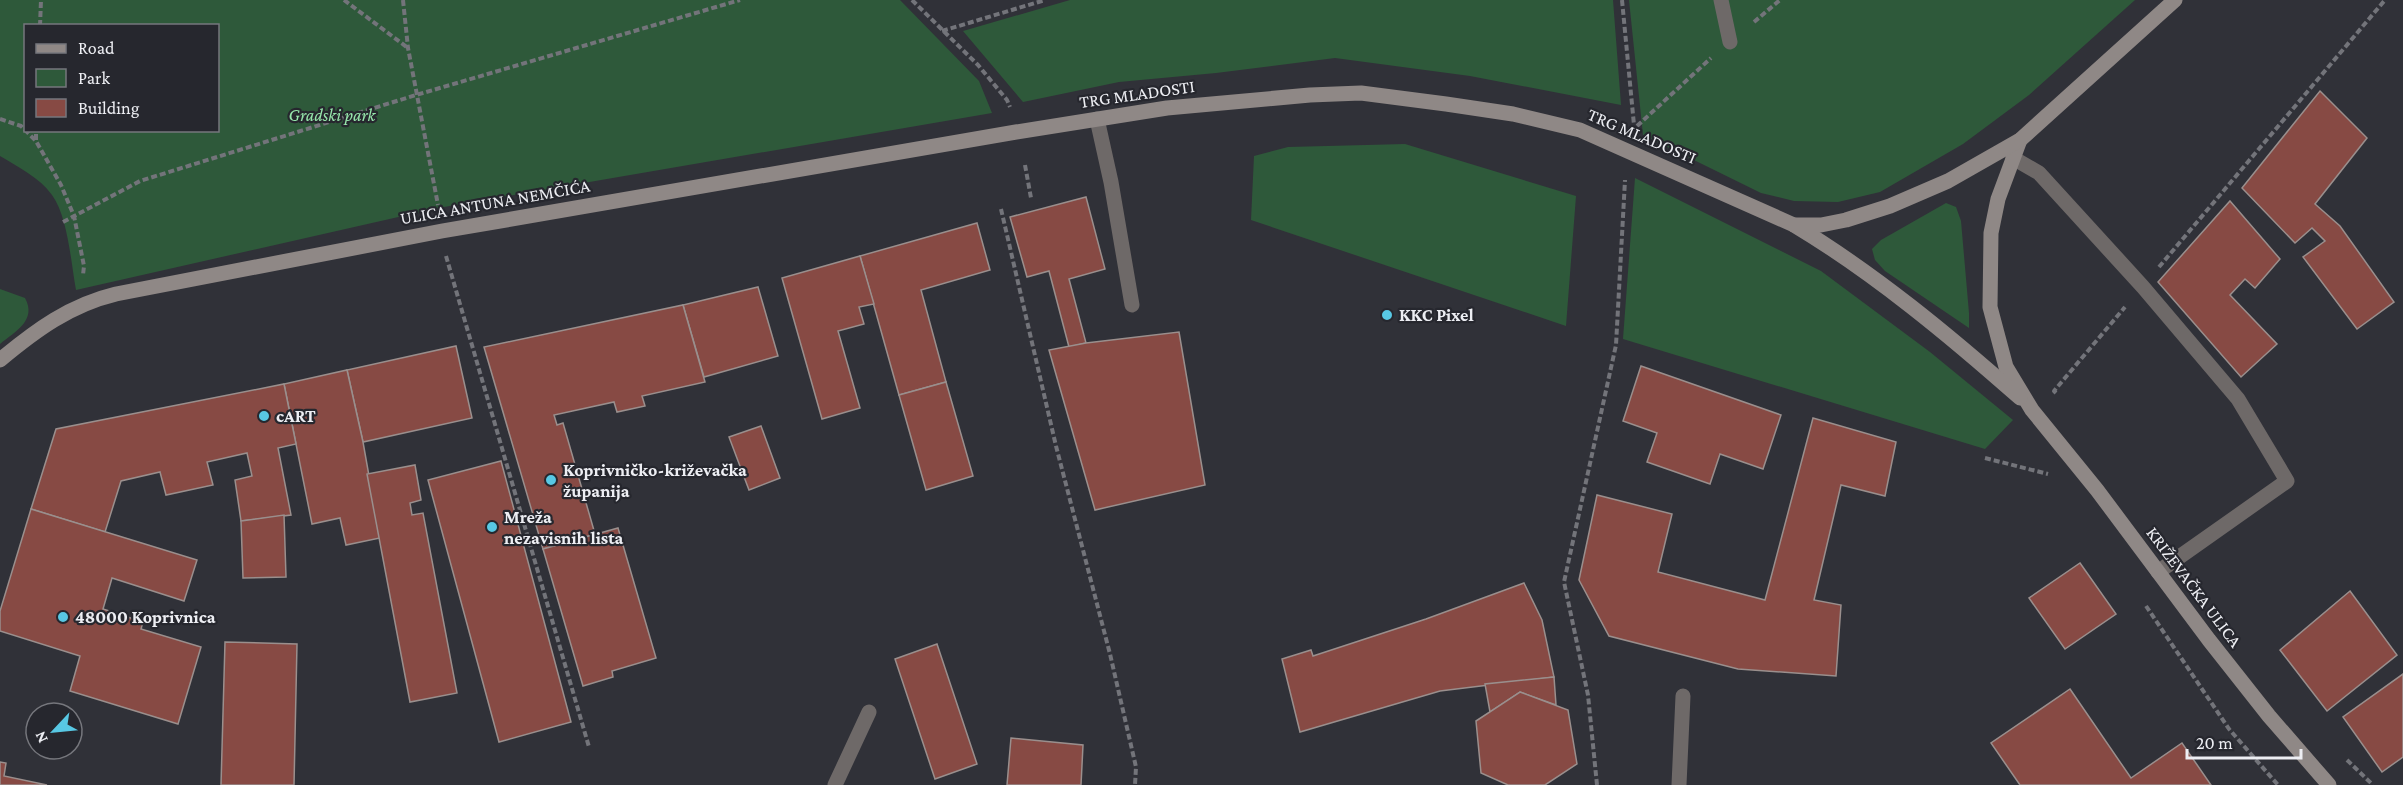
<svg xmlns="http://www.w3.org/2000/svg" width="2403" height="785" font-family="'Crimson Pro',serif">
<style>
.green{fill:#2e593a;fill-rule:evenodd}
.building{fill:#874a44;stroke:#9a8f8d;stroke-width:1.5}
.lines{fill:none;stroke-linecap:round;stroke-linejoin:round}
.path{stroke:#73747a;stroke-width:4;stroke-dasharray:6 3;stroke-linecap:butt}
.lane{stroke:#6e6968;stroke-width:15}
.secondary{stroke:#8f8886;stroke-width:15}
.poi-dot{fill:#58c8e4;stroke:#26272e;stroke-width:2}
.labels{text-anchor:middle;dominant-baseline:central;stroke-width:4.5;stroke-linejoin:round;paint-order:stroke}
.street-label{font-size:18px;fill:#edeef3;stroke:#26272e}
.park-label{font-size:18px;font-style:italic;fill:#97e7ac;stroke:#26272e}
.poi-label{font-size:18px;font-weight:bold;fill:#edeef3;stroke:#26272e;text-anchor:start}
</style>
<rect width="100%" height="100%" fill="#303138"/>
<g class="green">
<path d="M0,0H900L979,81L992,113L438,208L76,290C71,263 68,217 52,195C39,177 18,167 0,156ZM26,26H218V130H26Z"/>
<path d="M1070,0H1613L1621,105L1470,76L1335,58L1216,73L1119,82L1023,102L963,31Z"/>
<path d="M1629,0H2135L2029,95L1963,144L1880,192L1838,202L1794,201L1761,193L1643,135Z"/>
<path d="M1405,144L1576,196L1566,326L1251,220L1254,156L1288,147Z"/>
<path d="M1635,178L1821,271L1930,352L2013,420L1985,449L1623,339Z"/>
<path d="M1946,203L1956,207L1961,221L1969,313V328L1885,271L1875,260L1872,249L1881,240Z"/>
<path d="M0,289L25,298C37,320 16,331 0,344Z"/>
</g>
<g class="building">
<path d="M2320,91L2367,138L2315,204L2340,226L2394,302L2357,329L2303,257L2325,241L2312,228L2295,243L2242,188Z"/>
<path d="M1086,197L1105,269L1069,279L1086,343L1069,347L1049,271L1027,277L1010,217Z"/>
<path d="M2230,201L2280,259L2255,288L2245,279L2230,295L2277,344L2241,377L2158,282Z"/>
<path d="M977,223L990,270L921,290L946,382L899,395L860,256Z"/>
<path d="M860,256L874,304L859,307L864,324L838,331L860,408L822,419L782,278Z"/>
<path d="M758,287L778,356L704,377L683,305Z"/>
<path d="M683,305L705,382L642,396L645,406L617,412L614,402L554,415L557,425L563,423L595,534L543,549L484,347Z"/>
<path d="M1179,332L1205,485L1095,510L1049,350L1086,343Z"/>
<path d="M456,346L472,418L363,442L347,370Z"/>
<path d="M1641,366L1781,415L1763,469L1720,454L1710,484L1647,462L1657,433L1623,421Z"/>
<path d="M347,370L363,442L380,538L346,545L340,518L312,524L284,384Z"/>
<path d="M946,382L973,476L926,490L899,395Z"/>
<path d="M284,384L296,444L278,448L291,515L241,521L235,480L252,476L247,453L207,462L213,485L166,495L160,472L121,481L105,532L31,509L56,429Z"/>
<path d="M1813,418L1896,442L1885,496L1841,485L1814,600L1841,605L1836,676L1738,669L1609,636L1579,580L1597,495L1672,514L1658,572L1765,600Z"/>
<path d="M761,426L780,478L749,490L729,437Z"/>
<path d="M501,461L571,722L499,742L428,480Z"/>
<path d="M415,465L421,500L410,503L412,515L423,513L457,693L410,702L367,474Z"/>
<path d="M31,509L197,560L184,601L112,578L103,609L143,622L141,629L201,647L178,724L70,691L80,656L0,631V611Z"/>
<path d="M284,515L286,577L243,578L241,521Z"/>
<path d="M618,528L656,658L612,671L613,677L583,686L543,549Z"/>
<path d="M2080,563L2116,614L2065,649L2029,598Z"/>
<path d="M1524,583L1542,620L1554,677L1440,691L1300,732L1282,659L1311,650L1313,656L1426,619Z"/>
<path d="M2350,591L2397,655L2327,711L2280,650Z"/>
<path d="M225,642L297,644L294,785H221Z"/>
<path d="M937,644L977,764L935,779L895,659Z"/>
<path d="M2403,674V757L2382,772L2343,717Z"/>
<path d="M1554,677L1556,705L1520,692L1490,712L1485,684Z"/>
<path d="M2070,689L2131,778L2182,743L2211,785H2020L1991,743Z"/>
<path d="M1520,692L1568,710L1577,764L1545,785H1508L1481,773L1476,721Z"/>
<path d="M1011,738L1083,745L1081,785H1007Z"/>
<path d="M0,762L6,763L4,776L47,785H0Z"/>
</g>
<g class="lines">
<g class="path">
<path d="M344,0L408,48"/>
<path d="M403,0L408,48L438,205"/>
<path d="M912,0L978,65L1007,100L1010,107"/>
<path d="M1622,0L1634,125"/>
<path d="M1754,22L1780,0"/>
<path d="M40,26L41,0"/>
<path d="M942,31L1045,0"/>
<path d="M0,119L21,126L36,141L61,185L74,216L84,266L83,275"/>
<path d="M1637,126L1711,58"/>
<path d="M36,140V130"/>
<path d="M1025,165L1031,198"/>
<path d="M1001,209L1056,446L1110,654L1136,767L1135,785"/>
<path d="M63,222L140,181L416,95L740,0"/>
<path d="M446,256L589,747"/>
<path d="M2159,267L2385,0"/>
<path d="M2056,393L2054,391L2125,307"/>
<path d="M1985,458L2048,474"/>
<path d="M2146,606L2229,729L2278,785"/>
<path d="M2347,760L2373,785"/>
<path d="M1597,785L1588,695L1564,582L1616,345L1625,180"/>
</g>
<g class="lane">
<path d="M1721,0L1730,42"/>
<path d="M1097,119L1111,182L1132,305"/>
<path d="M2013,158L2039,173L2143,287L2238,399L2287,481L2158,572"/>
<path d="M835,785L869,712"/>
<path d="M1679,785L1683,696"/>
</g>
<g class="secondary">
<path d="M2020,140L1998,199L1991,233L1990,307L2006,367L2032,410L2097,490L2209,640L2269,716L2329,785"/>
<path d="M1794,225C1874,273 1950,336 2020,398"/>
<path d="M0,360C36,330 70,305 116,294L442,231L1016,132L1167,108L1310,95L1361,93L1446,104L1513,114L1580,130L1794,225H1821L1846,220L1890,206L1948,181L2020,140L2175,0"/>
</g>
</g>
<g class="poi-dot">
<circle cx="1387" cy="315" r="6"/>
<circle cx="264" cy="416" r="6"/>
<circle cx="551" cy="480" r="6"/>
<circle cx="492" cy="527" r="6"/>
<circle cx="63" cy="617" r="6"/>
</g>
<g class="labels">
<g class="street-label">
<text transform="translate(1137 94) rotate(-8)">TRG MLADOSTI</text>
<text transform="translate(1642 136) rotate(23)">TRG MLADOSTI</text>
<text transform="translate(495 202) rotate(-10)">ULICA ANTUNA NEMČIĆA</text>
<text transform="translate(2194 587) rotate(53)">KRIŽEVAČKA ULICA</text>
</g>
<g class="park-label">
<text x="332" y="115">Gradski park</text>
</g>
<g class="poi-label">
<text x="1399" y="315">KKC Pixel</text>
<text x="276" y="416">cART</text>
<text x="563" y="470">Koprivničko-križevačka<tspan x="563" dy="21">županija</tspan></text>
<text x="504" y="517">Mreža<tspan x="504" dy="21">nezavisnih lista</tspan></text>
<text x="75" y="617">48000 Koprivnica</text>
</g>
</g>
<rect x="24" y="24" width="195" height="108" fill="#26272e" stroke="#76777d" stroke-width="1.5"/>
<rect x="36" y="44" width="30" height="9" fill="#8f8886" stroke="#76777d" stroke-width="1.5"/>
<text x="78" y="54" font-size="18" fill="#edeef3">Road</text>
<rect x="36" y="69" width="30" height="18" fill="#2e593a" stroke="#76777d" stroke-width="1.5"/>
<text x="78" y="84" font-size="18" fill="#edeef3">Park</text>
<rect x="36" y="99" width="30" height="18" fill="#874a44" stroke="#76777d" stroke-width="1.5"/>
<text x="78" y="114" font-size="18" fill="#edeef3">Building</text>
<g transform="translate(54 731) rotate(244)"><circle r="28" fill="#26272e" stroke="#76777d" stroke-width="1.5"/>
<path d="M0-4.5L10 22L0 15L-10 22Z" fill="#58c8e4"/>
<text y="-9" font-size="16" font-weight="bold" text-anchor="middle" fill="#edeef3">N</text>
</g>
<path d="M2187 749v9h114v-9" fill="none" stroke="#edeef3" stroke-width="3"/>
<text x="2196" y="749" font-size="18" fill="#edeef3" stroke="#26272e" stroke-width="4.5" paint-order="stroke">20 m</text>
</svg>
